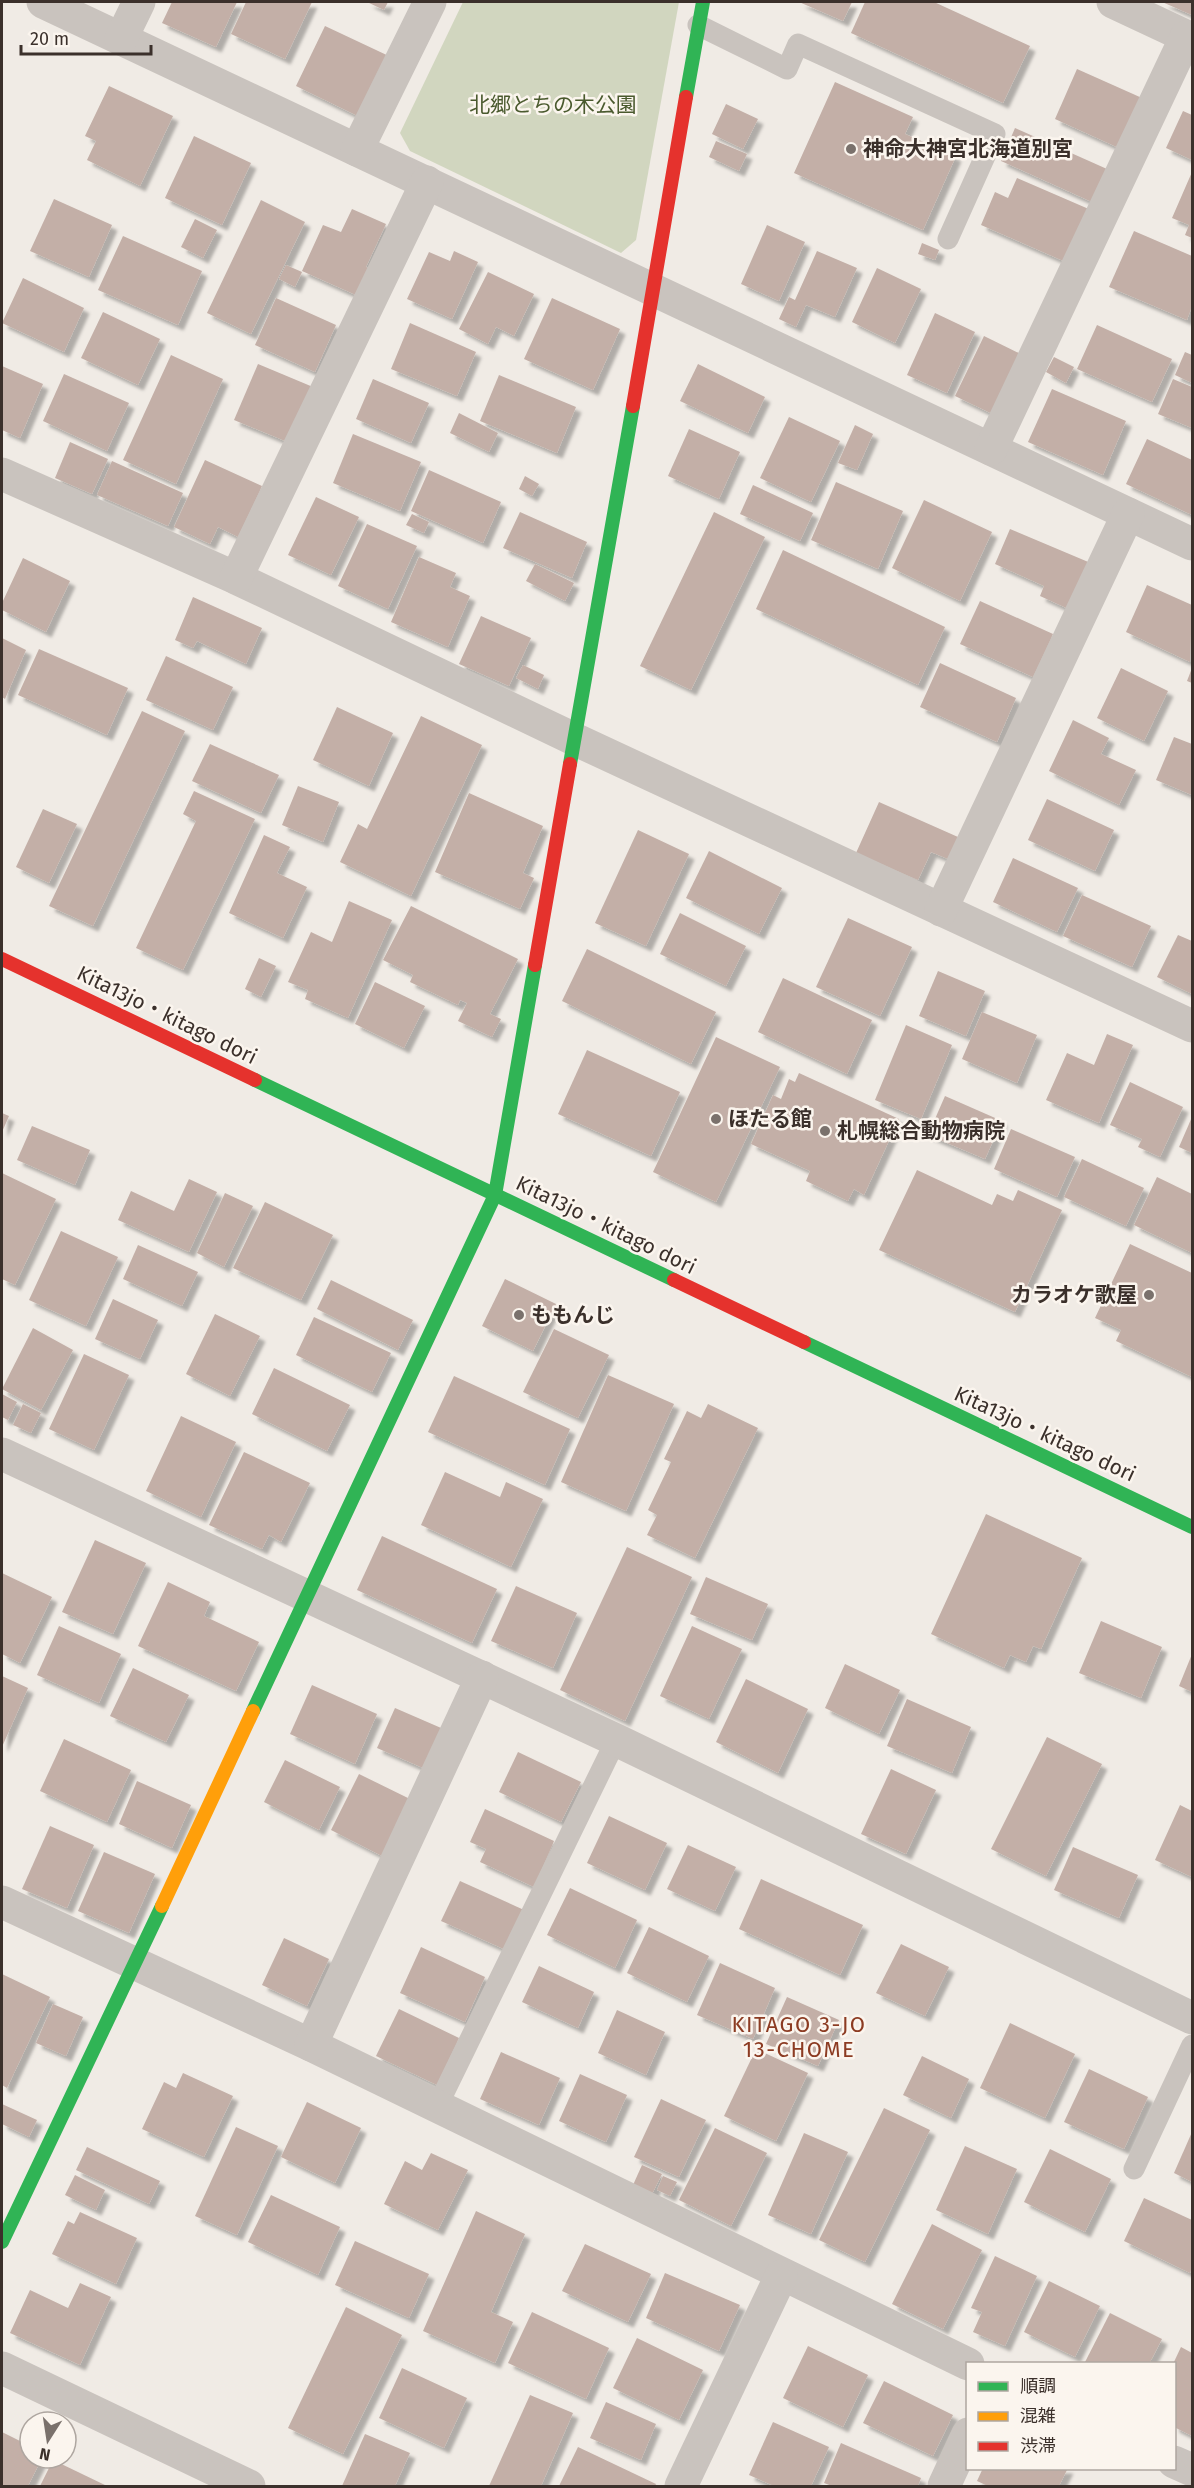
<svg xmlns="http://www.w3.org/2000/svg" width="1194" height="2488" font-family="'Fira Sans','Noto Sans JP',sans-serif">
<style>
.green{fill:#d1d6bf}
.building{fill:#c3afa7;filter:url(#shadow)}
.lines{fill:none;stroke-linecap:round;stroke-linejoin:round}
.lane{stroke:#c9c3be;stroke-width:21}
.street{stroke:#c9c3be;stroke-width:33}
.fast{stroke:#30b455;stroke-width:14}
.slow{stroke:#ff9f0a;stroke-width:14}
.jam{stroke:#e5322d;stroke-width:14}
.poi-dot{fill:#7a716c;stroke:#fbf5ee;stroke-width:2}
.labels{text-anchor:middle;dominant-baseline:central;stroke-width:5;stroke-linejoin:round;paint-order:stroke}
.park-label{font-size:21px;fill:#4a5a2e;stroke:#fbf5ee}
.poi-label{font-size:21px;font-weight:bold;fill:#3b302b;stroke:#fbf5ee;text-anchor:start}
.street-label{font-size:21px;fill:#3b302b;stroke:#fbf5ee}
.neighbourhood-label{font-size:22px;letter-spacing:1.5px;fill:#8c3b22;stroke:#fbf5ee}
</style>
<defs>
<filter id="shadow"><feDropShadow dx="5.5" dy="5.5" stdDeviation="1.5" flood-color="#0004"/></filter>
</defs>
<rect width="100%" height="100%" fill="#f0ebe5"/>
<path class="green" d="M463,2H679L636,240L621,253L410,151L400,133Z"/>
<g class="building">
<path d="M172,2H237L216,47L162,23Z"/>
<path d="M246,2H312L285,59L231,34Z"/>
<path d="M367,2H388L384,10Z"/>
<path d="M799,2H852L843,21Z"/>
<path d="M865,2H934L1030,46L1003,103L851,33Z"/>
<path d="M1162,2H1192V15Z"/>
<path d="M325,26L393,58L364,119L296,86Z"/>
<path d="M1077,69L1142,98L1119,148L1055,119Z"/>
<path d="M835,82L913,117L905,134L956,156L923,230L794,173Z"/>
<path d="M109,86L173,116L140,186L87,160L96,141L85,136Z"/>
<path d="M726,104L758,119L743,149L712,134Z"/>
<path d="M1183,111L1192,115V160L1166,148Z"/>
<path d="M1015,128L1107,169L1092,202L1001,161Z"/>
<path d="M194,136L251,163L222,225L165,198Z"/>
<path d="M716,141L747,154L739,171L709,157Z"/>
<path d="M1192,172V238L1185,235L1189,225L1172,218Z"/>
<path d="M1017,178L1091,210L1068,263L981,225L995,192L1008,198Z"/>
<path d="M54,199L112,225L89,277L30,251Z"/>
<path d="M261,200L305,222L251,334L207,313Z"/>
<path d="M352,209L386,224L366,267L376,272L365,299L302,271L323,225L341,232Z"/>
<path d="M195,219L217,230L203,258L181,247Z"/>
<path d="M767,225L805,242L779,301L741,284Z"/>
<path d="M1134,231L1192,256V306L1187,320L1109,287Z"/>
<path d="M123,236L202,271L178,325L98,290Z"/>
<path d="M922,243L939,250L935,260L918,254Z"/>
<path d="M454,251L478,262L452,319L407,299L429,252L450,261Z"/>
<path d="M817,251L857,268L835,317L806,305L796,327L779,319L789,297L795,300Z"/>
<path d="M286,265L302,272L295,287L279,279Z"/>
<path d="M877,268L921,289L895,343L852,322Z"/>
<path d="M488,272L534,294L514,336L496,327L488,344L459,329Z"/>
<path d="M23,278L84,308L64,352L2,323Z"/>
<path d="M276,298L336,325L315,372L255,345Z"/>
<path d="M552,298L620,329L593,390L524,359Z"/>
<path d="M103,312L160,339L138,385L81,358Z"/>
<path d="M935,313L975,332L947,393L907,375Z"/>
<path d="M410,323L476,352L457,396L391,369Z"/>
<path d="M1097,325L1172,359L1152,402L1077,369Z"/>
<path d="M984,336L1031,359L1003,419L955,396Z"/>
<path d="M1185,352L1192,355V383L1175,375Z"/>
<path d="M171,355L223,379L176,484L123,460Z"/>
<path d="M1054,357L1074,367L1066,383L1046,372Z"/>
<path d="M258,364L313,387L290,443L234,420Z"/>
<path d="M698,364L765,397L748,433L680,401Z"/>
<path d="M2,366L43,384L20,438L2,430Z"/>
<path d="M64,374L129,403L107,451L43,421Z"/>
<path d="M499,375L576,407L557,453L480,421Z"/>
<path d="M373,379L429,403L411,443L356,419Z"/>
<path d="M1173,379L1192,387V428L1158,414Z"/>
<path d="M1052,389L1126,421L1103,475L1028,442Z"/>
<path d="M459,413L498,433L489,452L450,433Z"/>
<path d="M789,417L840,441L811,502L760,478Z"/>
<path d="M855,425L873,434L857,470L838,463Z"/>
<path d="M689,429L740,452L719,499L668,476Z"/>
<path d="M353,434L421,462L400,511L333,483Z"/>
<path d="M1147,439L1192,460V515L1126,484Z"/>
<path d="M70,442L108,459L92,494L55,478Z"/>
<path d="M205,460L262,486L238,537L218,527L210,544L174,527Z"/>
<path d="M112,461L183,493L168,526L97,495Z"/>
<path d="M429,470L501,502L483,543L411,511Z"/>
<path d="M525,476L539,484L532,496L519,489Z"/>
<path d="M836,482L903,511L878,569L811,540Z"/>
<path d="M753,485L813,513L800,541L740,514Z"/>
<path d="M316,497L359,517L331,575L288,555Z"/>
<path d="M924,500L992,532L960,601L892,568Z"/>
<path d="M520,512L587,542L572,578L503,548Z"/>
<path d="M714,512L765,537L691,690L640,666Z"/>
<path d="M412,514L429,522L424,533L406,525Z"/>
<path d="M367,524L417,546L388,609L338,586Z"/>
<path d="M1010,529L1093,564L1073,611L1040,596L1044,586L995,564Z"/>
<path d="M783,550L945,627L918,685L756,609Z"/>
<path d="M419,557L456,573L450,587L470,596L448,647L391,622Z"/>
<path d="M23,558L70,581L46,632L2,610V603Z"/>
<path d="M535,564L574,583L565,601L526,581Z"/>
<path d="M1147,585L1192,605L1190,662L1126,632Z"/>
<path d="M193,597L262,628L246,664L197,641L193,648L175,640Z"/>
<path d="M980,601L1053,634L1033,677L960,644Z"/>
<path d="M481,616L531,638L509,686L459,664Z"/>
<path d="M2,638L26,650L5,699L2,697Z"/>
<path d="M39,649L128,688L107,735L18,695Z"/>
<path d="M166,656L233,687L213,730L146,700Z"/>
<path d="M940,663L1016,698L997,742L920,707Z"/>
<path d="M523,665L544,675L538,689L516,678Z"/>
<path d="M1121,668L1168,691L1144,741L1097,718Z"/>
<path d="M1192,668V683L1187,681Z"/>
<path d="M337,707L393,733L369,786L313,760Z"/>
<path d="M142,711L185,731L93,926L49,906Z"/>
<path d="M421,716L482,745L411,896L340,862L358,824L367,829Z"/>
<path d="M1073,720L1109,738L1101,754L1136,770L1119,805L1049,771Z"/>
<path d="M1174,737L1192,744V795L1156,780Z"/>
<path d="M210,744L279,775L261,813L192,781Z"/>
<path d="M298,786L339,802L323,842L282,825Z"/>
<path d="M194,791L255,819L183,970L136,948L196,821L183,814Z"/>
<path d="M469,793L543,826L523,873L534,878L520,909L435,872Z"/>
<path d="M1047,799L1114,830L1095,871L1028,840Z"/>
<path d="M879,802L958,837L948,859L931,852L918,880L856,853Z"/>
<path d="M43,809L77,824L49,883L16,867Z"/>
<path d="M638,830L689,854L646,946L595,923Z"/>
<path d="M264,835L290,847L277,873L307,887L283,938L229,913Z"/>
<path d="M709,851L782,888L759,934L686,898Z"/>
<path d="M1013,858L1078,888L1057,932L993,902Z"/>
<path d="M1082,895L1151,926L1132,967L1063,936Z"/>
<path d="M349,901L392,920L348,1018L305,999L308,990L288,982L311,932L332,942Z"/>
<path d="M411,906L518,959L490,1014L501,1019L492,1037L458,1021L467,1003L460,1000L458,1005L410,982L413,975L383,960Z"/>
<path d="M680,913L746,946L726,986L660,954Z"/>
<path d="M848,918L912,947L880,1016L816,987Z"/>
<path d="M1178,935L1192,941V994L1157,977Z"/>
<path d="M587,949L716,1012L691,1064L562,1001Z"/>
<path d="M259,958L276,966L261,997L245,989Z"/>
<path d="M938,971L985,991L966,1036L919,1016Z"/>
<path d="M783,978L872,1020L847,1074L758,1032Z"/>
<path d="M375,982L425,1006L404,1048L355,1024Z"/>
<path d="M982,1012L1037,1035L1017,1083L962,1059Z"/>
<path d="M906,1025L952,1045L921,1119L875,1100Z"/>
<path d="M1107,1034L1133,1045L1099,1123L1046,1100L1067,1053L1094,1065Z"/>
<path d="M716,1037L780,1067L716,1202L653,1172Z"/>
<path d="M587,1050L680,1092L651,1156L558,1114Z"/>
<path d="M799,1073L899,1119L864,1195L854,1189L848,1201L806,1181L810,1171L751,1144L773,1095L781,1099L789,1079L795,1082Z"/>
<path d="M1130,1082L1183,1107L1160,1157L1138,1147L1142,1139L1110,1125Z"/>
<path d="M945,1096L1002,1121L985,1159L928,1135Z"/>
<path d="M2,1113L9,1116L2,1132Z"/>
<path d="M1192,1117V1153L1179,1147Z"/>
<path d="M32,1126L90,1150L75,1185L17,1160Z"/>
<path d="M1011,1129L1075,1157L1057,1197L994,1169Z"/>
<path d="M1082,1159L1144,1188L1126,1226L1064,1197Z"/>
<path d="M917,1170L992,1205L997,1194L1013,1201L1018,1190L1062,1210L1015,1312L879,1250Z"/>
<path d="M2,1173L56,1199L15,1285L2,1279Z"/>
<path d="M1157,1177L1192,1194V1253L1134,1225Z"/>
<path d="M189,1179L217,1192L189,1252L118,1220L131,1191L174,1211Z"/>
<path d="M225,1193L253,1206L224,1267L197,1253Z"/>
<path d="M265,1202L333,1235L301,1300L233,1268Z"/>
<path d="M61,1231L118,1257L86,1326L29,1300Z"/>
<path d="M1130,1244L1192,1273V1377L1116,1341L1121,1330L1095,1318Z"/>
<path d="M138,1245L198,1272L182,1306L123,1279Z"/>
<path d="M505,1279L556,1304L533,1351L482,1326Z"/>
<path d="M331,1280L413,1320L398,1350L317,1309Z"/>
<path d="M113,1299L158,1320L140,1359L95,1339Z"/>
<path d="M215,1314L260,1336L230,1396L186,1374Z"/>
<path d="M314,1317L391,1353L372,1392L296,1355Z"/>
<path d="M33,1328L73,1350L41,1410L2,1389Z"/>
<path d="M554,1329L609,1355L578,1418L523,1392Z"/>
<path d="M84,1354L129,1375L94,1450L49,1429Z"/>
<path d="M274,1368L350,1405L327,1451L252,1414Z"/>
<path d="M608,1375L674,1404L626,1511L561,1482Z"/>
<path d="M454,1376L570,1429L545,1485L428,1432Z"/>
<path d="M2,1394L17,1402L8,1420L2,1417Z"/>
<path d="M23,1404L41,1413L31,1433L13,1425Z"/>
<path d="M708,1404L758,1428L695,1558L647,1535L657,1515L648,1510L671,1462L664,1459L687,1411L701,1418Z"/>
<path d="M181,1416L236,1442L201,1517L146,1491Z"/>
<path d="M244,1452L310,1483L281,1542L269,1535L262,1549L209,1525Z"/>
<path d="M445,1472L500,1497L506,1482L543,1499L511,1567L421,1525Z"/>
<path d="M986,1514L1082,1558L1041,1649L1033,1646L1026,1662L1010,1655L1004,1668L931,1634Z"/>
<path d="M382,1536L497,1589L472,1643L357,1590Z"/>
<path d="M95,1540L146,1563L113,1634L62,1612Z"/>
<path d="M627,1547L692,1577L625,1721L560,1690Z"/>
<path d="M2,1573L52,1597L20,1663L2,1654Z"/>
<path d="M706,1577L768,1604L752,1640L690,1614Z"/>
<path d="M168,1582L210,1602L204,1616L259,1642L236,1691L138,1646Z"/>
<path d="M516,1586L577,1613L553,1668L491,1641Z"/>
<path d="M1101,1621L1162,1647L1141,1698L1079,1673Z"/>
<path d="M59,1626L121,1654L99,1703L37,1675Z"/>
<path d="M692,1626L742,1649L709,1719L660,1696Z"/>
<path d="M1192,1654V1692L1179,1686Z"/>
<path d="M845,1664L900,1690L879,1734L825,1708Z"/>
<path d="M133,1668L189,1695L166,1742L110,1716Z"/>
<path d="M2,1676L28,1688L2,1747Z"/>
<path d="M746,1679L808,1709L778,1773L716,1742Z"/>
<path d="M312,1685L377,1714L355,1764L290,1734Z"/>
<path d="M907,1699L971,1727L952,1773L887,1746Z"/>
<path d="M395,1708L448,1731L430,1771L377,1748Z"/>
<path d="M1047,1737L1102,1764L1046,1876L991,1849Z"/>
<path d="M64,1739L131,1770L107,1822L40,1791Z"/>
<path d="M518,1752L581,1782L561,1822L499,1792Z"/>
<path d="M285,1760L340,1787L319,1830L264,1802Z"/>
<path d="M891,1769L936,1790L906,1854L861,1834Z"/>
<path d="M359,1774L412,1800L384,1857L331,1830Z"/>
<path d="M137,1781L191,1805L172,1848L119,1824Z"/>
<path d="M1180,1805L1192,1811V1877L1155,1860Z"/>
<path d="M485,1809L554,1841L534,1887L480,1862L486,1849L470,1842Z"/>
<path d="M609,1816L667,1843L645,1890L587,1863Z"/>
<path d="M50,1826L94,1845L67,1908L22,1889Z"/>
<path d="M688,1845L736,1867L715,1911L667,1889Z"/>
<path d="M1073,1847L1138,1875L1119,1918L1054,1890Z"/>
<path d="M104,1852L155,1874L129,1933L78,1911Z"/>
<path d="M761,1879L863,1925L840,1975L739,1929Z"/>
<path d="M460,1881L524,1910L506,1950L441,1921Z"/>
<path d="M570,1888L637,1920L615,1968L547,1935Z"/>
<path d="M649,1927L709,1956L687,2002L627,1973Z"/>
<path d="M284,1938L329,1959L307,2006L262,1985Z"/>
<path d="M901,1944L949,1967L925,2016L876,1993Z"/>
<path d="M421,1947L485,1977L465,2022L400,1993Z"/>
<path d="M720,1963L775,1988L753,2039L697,2015Z"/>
<path d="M539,1966L594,1992L578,2028L522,2002Z"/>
<path d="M2,1974L50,1997L7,2088L2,2085Z"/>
<path d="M787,1997L839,2020L818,2066L766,2044Z"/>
<path d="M53,2004L83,2017L66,2056L36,2043Z"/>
<path d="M399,2009L459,2038L437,2085L376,2056Z"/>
<path d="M617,2010L665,2032L646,2075L598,2053Z"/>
<path d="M1010,2023L1075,2054L1045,2118L980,2088Z"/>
<path d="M756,2049L808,2073L776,2141L724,2116Z"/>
<path d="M501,2052L560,2078L539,2125L480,2099Z"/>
<path d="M922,2056L969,2079L951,2118L903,2095Z"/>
<path d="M1089,2069L1148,2097L1124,2149L1064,2122Z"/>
<path d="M183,2073L233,2096L204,2157L142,2129L164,2082L176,2088Z"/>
<path d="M580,2074L627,2095L606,2142L559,2121Z"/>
<path d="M661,2099L706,2120L679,2177L634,2157Z"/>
<path d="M307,2102L361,2128L335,2183L281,2157Z"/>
<path d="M2,2104L37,2120L29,2137L2,2124Z"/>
<path d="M884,2108L930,2130L865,2262L819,2240Z"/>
<path d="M236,2127L278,2146L237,2235L195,2216Z"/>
<path d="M715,2128L767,2153L731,2226L679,2200Z"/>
<path d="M1192,2132V2182L1174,2173Z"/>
<path d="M804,2133L848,2152L811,2234L768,2215Z"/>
<path d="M965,2146L1017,2169L988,2234L936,2210Z"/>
<path d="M87,2147L160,2181L149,2204L76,2170Z"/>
<path d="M1050,2149L1111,2179L1085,2232L1024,2202Z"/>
<path d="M431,2153L468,2170L438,2230L384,2204L405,2161L422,2170Z"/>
<path d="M642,2165L662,2174L652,2194L633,2185Z"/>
<path d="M75,2175L105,2190L96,2210L65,2195Z"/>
<path d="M663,2176L677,2182L670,2196L657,2190Z"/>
<path d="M271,2195L340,2227L318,2275L248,2242Z"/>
<path d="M1144,2198L1192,2220V2267L1190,2273L1124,2241Z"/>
<path d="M476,2211L525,2234L491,2312L513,2322L495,2363L423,2331Z"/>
<path d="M80,2212L137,2238L116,2284L52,2254L68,2221L74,2224Z"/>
<path d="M932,2224L982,2250L943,2329L892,2304Z"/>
<path d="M355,2241L429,2274L409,2318L335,2285Z"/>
<path d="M585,2244L651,2274L628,2322L562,2291Z"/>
<path d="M995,2256L1037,2276L1005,2346L973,2332L982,2312L971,2308Z"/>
<path d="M665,2273L740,2305L719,2351L646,2318Z"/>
<path d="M1049,2281L1100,2306L1075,2357L1024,2332Z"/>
<path d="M80,2283L111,2297L80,2365L10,2333L30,2290L68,2308Z"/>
<path d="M346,2307L402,2335L343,2454L288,2428Z"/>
<path d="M532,2312L609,2348L586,2399L508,2363Z"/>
<path d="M1110,2313L1162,2339L1149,2364H1084Z"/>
<path d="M637,2338L703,2370L679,2420L613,2388Z"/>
<path d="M808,2346L868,2375L843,2427L783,2398Z"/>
<path d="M1181,2347L1192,2353V2436L1174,2427L1173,2364Z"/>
<path d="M402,2368L467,2398L444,2448L379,2418Z"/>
<path d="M884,2381L953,2415L933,2456L863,2423Z"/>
<path d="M530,2395L573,2413L541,2486H489Z"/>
<path d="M606,2402L656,2424L641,2460L590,2438Z"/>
<path d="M773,2422L829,2447L811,2486H774L749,2475Z"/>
<path d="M2,2432L30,2446V2458H42L28,2486H2Z"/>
<path d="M365,2434L410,2453L395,2486H342Z"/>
<path d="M841,2443L921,2478L918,2486H832L824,2483Z"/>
<path d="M578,2447L656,2484L655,2486H559Z"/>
<path d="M53,2460L107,2486H40Z"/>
<path d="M983,2468H1068L1059,2486H988L977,2481Z"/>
</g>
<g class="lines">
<g class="lane">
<path d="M698,25L787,69L798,44L995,134L948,239"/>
<path d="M437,2107L616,1740"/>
<path d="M1134,2169L1192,2045"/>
</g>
<g class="street">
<path d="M43,2L1192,544"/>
<path d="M1113,2L1192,39"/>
<path d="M121,39L139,2"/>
<path d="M357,150L430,2"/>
<path d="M991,449L1186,37"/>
<path d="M2,474L236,578L574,739L1192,1026"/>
<path d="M236,578L427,182"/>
<path d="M941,910L1128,514"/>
<path d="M2,1454L616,1740L1192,2018"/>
<path d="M2,1902L311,2045L968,2364"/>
<path d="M311,2045L482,1677"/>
<path d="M2,2368L249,2486"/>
<path d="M1174,2462L1192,2470"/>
<path d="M681,2486L781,2276"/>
<path d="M944,2486L968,2434"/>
</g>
<g class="fast">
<path d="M686,97L703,2"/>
<path d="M570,764L633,406"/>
<path d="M255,1080L674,1280"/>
<path d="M804,1342L1192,1527"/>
<path d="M253,1711L495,1195L535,965"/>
<path d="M2,2242L162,1906"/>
</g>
<path class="slow" d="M162,1906L253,1711"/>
<g class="jam">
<path d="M633,406L686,97"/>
<path d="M2,959L255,1080"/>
<path d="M535,965L570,764"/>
<path d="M674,1280L804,1342"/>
</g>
</g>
<g class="poi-dot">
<circle cx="851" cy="149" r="6"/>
<circle cx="716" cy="1119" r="6"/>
<circle cx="825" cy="1131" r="6"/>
<circle cx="1149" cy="1295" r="6"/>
<circle cx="519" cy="1315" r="6"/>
</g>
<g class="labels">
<g class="park-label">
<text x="553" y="105">北郷とちの木公園</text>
</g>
<g class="poi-label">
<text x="863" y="149">神命大神宮北海道別宮</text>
<text x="728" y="1119">ほたる館</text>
<text x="837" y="1131">札幌総合動物病院</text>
<text x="1137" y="1295" text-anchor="end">カラオケ歌屋</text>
<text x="531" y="1315">ももんじ</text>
</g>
<g class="street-label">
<text transform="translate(167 1015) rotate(26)">Kita13jo・kitago dori</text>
<text transform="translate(606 1225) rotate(26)">Kita13jo・kitago dori</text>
<text transform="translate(1045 1434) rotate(25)">Kita13jo・kitago dori</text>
</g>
<g class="neighbourhood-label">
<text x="799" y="2024">KITAGO 3-JO<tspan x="799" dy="25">13-CHOME</tspan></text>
</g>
</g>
<rect width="1194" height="2488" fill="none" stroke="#3b302b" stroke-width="6"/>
<rect x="966" y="2362" width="210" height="108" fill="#fbf5ee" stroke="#aea6a0" stroke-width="1.5"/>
<rect x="978" y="2382" width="30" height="9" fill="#30b455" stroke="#aea6a0" stroke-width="1.5"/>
<text x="1020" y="2392" font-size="18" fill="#3b302b">順調</text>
<rect x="978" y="2412" width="30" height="9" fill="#ff9f0a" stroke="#aea6a0" stroke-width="1.5"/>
<text x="1020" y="2422" font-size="18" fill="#3b302b">混雑</text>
<rect x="978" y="2442" width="30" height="9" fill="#e5322d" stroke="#aea6a0" stroke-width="1.5"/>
<text x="1020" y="2452" font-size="18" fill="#3b302b">渋滞</text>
<g transform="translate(48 2440) rotate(192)"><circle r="28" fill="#fbf5ee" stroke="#aea6a0" stroke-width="1.5"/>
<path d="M0-4.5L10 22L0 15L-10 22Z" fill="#7a716c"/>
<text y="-9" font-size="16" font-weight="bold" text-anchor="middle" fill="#3b302b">N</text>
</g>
<path d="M21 45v9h130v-9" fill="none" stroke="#3b302b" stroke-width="3"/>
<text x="30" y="45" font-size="18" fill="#3b302b" stroke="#fbf5ee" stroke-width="4.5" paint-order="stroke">20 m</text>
</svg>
